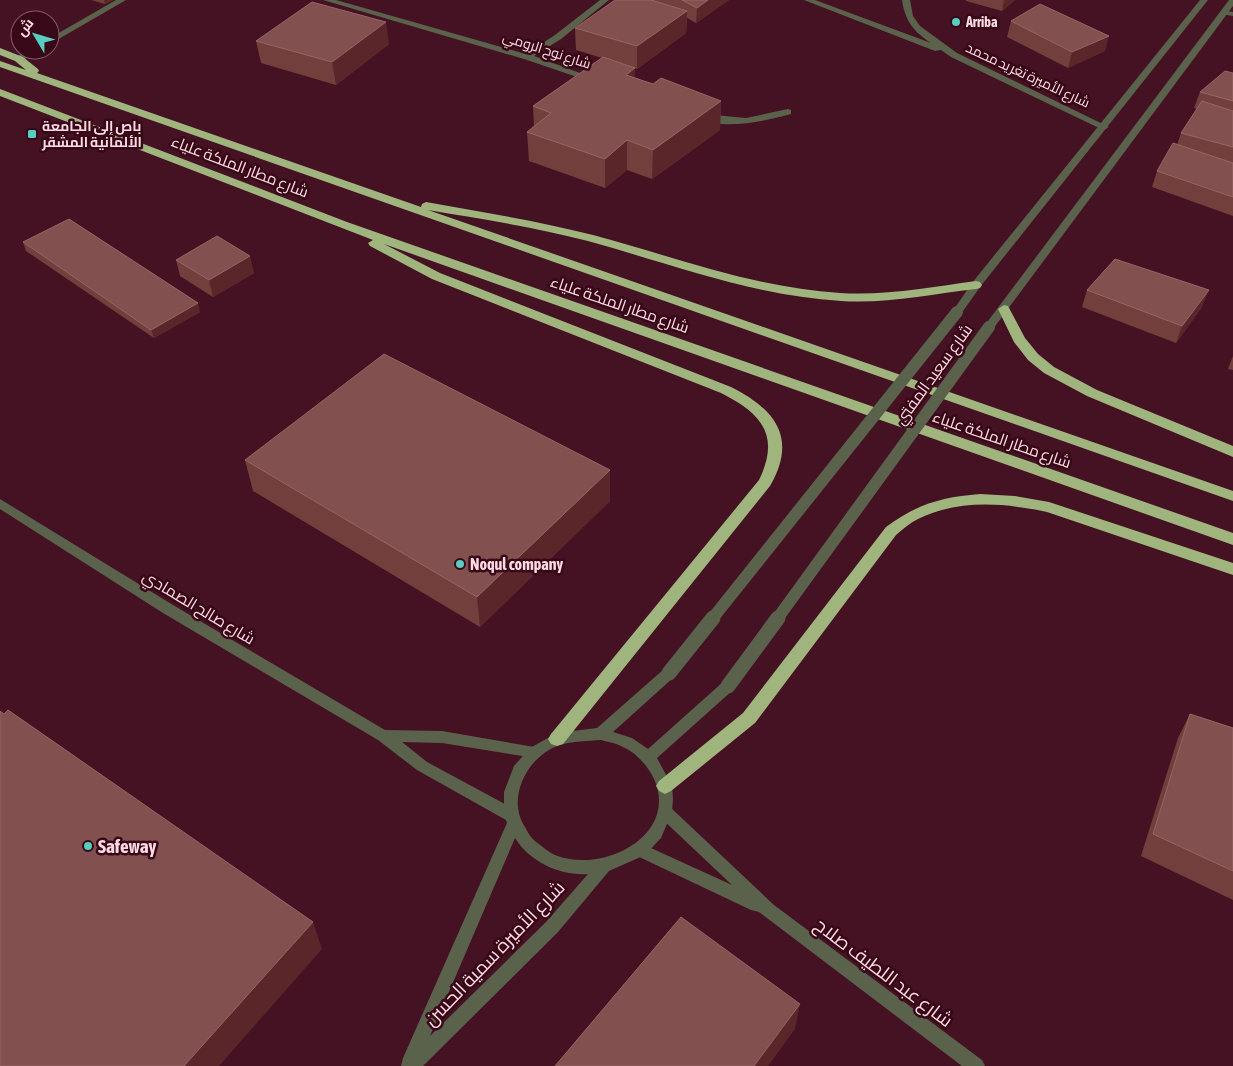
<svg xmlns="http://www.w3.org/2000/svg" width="1233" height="1066" font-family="'Asap Condensed',Cairo,sans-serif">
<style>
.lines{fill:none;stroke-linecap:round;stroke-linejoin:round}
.service{fill:#5a624c;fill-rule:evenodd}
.minor{fill:#5a624c;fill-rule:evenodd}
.tertiary{fill:#5a624c;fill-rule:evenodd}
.motorway{fill:#a0b47e;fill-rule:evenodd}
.tertiary-bridge-far1{stroke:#5a624c;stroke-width:12}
.tertiary-bridge{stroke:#5a624c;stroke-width:15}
.wall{fill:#733f3c}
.shaded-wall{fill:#5a262a}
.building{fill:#82504e;stroke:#966565}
.poi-dot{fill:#58cec0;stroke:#380718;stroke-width:2}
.labels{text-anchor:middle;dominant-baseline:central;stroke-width:5;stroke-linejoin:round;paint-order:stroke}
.far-poi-label{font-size:14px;font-weight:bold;fill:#fedbe2;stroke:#380718;text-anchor:start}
.far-street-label{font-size:14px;fill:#fedbe2;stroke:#380718}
.street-label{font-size:16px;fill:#fedbe2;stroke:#380718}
.poi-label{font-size:16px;font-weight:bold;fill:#fedbe2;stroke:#380718;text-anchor:start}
.near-poi-label{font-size:19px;font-weight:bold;fill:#fedbe2;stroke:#380718;text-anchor:start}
.near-street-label{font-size:19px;fill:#fedbe2;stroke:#380718}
</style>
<rect width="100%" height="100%" fill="#441222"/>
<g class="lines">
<g class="service">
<path d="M116,0H126L50,44V38Z"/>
<path d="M28,50H38L22,61H16V57Z"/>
</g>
<g class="minor">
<path d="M323,0H336L526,54L555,35L600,0H609L561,39L534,56L599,80L592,82L524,59Z"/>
<path d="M804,0H815L931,43C914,32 905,21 902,0H910L913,16L920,26L957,53L1109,127L1104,130L1101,129L951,57L941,50L935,51Z"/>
<path d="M1221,10L1233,12V16L1221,14Z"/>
<path d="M788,109L791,110V114C770,120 718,132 700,117L704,114L746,118Z"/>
<path d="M0,499L173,605L385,730L442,731L540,748L542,752L540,756L535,758L442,743L402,742L427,762L516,810L518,815L516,820L511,821L506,820L417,770L378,740L163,613L0,509Z"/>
<path d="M665,806L670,807L774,905L982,1060L985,1066H962L759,912L751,910L635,855L632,850L635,845L640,843L732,885L660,817L658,812L660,807Z"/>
</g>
<g class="tertiary">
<path d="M1200,0H1208L980,287L961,314H953L952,312L972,283Z"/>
<path d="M1229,0H1233V6L993,329H985L984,327L985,325Z"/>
<path d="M669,668L674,669L676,673L674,677L613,732L632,738L648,749L723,682L728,680L733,682L735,686L733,690L657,758L672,786L673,799L672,812L661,838L645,855L609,871L558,932L423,1066H401L403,1058L507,823L504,815V792L514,766L530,748L557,733L597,728L664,669ZM601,740C608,742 616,743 623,747C636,753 645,763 652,775C683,833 604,875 555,855C548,852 542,846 536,842C531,838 528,833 525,827C506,798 527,756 560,745C572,741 588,741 601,740ZM515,838C530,862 560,876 588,874L546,922L430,1036Z"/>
</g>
<g class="motorway">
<path d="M0,48L23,57L38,69L39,71L37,73L421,207L422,204L426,202C482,212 538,221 593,235C675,257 755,288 840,293C886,296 931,287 976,281L980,282L982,285L980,288L976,289C931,294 886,304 841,301C754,296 671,264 588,241C535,227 481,219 428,210L1233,491V501L0,67V61L26,70L15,61L0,55Z"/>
<path d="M0,89L347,222L1233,533V545L384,244L440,273L731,387C775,409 798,438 770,486L563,744L557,746L551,744L548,739L551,734L759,480C781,435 761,413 721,393L432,279L370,246L368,243L373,240L0,96Z"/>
<path d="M1004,305L1008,306L1025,338L1038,354L1054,367L1097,390L1233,446V457L1087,396L1044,373L1028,360L1014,342L998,309Z"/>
<path d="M980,494L1015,496L1049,502L1233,563V575L1047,512C1005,503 958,499 918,519C910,523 903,529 896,535L755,723L671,791L665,794L659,791L656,786L659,781L743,713L886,527C917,504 942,497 980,494Z"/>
</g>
<g class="tertiary-bridge-far1">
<path d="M712,619L957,312"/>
<path d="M777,619L989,327"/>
</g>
<g class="tertiary-bridge">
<path d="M669,673L713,618"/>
<path d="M728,686L778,618"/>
</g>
</g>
<g class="wall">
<path d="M91,0H113L105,4Z"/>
<path d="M651,0H729L696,23L687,18L686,33L637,69L628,66L635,78L653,84L721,101L720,130L652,179L627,170L605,188L529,161L527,132L534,126L533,106L602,58L576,50L575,28Z"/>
<path d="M966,0H1015L1002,11L966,1Z"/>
<path d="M1011,21L1105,51L1068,68L1007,37Z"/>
<path d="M256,41L389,44L336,85L261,63Z"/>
<path d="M1233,73V216L1152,187L1157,171L1177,145L1181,133L1197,109L1194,108L1200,92Z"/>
<path d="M23,242L200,312L154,338L26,251Z"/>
<path d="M176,260L254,273L213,297L180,276Z"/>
<path d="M1087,290L1202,307L1176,343L1082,307Z"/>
<path d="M1233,356V370L1228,369Z"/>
<path d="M245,460L610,501L480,627L253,491Z"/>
<path d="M1190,714L1233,728V900L1141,856L1178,738Z"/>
</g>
<g class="shaded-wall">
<path d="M104,0H113L105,4Z"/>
<path d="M708,0H729L696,23L697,8Z"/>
<path d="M1004,0H1015L1002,11Z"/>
<path d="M687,11L686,33L637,69V46Z"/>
<path d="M386,22L389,44L336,85L332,62Z"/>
<path d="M1109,36L1105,51L1068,68L1072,52Z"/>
<path d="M635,68L634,97L626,75Z"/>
<path d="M721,101L720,130L652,179L653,150Z"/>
<path d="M627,140V170L605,188V159Z"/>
<path d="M250,256L254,273L213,297L209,280Z"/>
<path d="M1209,290L1202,307L1176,343L1182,326Z"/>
<path d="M198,303L200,312L154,338L151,330Z"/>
<path d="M610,470V501L480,627L477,597Z"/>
<path d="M313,922L322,949L219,1066H184Z"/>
<path d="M800,1004L795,1029L768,1066H754Z"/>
</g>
<g class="building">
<path d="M615,0H651L687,11L637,46L575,28Z"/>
<path d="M682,0H708L697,8Z"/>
<path d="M312,2L386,22L332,62L256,41Z"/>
<path d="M1040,4L1109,36L1072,52L1011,21Z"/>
<path d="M603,57L635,68L626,75L653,84L661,78L721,101L653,150L627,140L605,159L527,132L551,113L533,106Z"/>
<path d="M1225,71L1233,73V101L1200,92Z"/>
<path d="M1202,101L1233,111V147L1181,133Z"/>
<path d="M1173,143L1233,163V197L1157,171Z"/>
<path d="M69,219L198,303L151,330L23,242Z"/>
<path d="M217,236L250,256L209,280L176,260Z"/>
<path d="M1115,259L1209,290L1182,326L1087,290Z"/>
<path d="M384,354L610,470L477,597L245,460Z"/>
<path d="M8,710L313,922L184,1066H0V711L4,714Z"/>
<path d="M1190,714L1233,728V871L1153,834Z"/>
<path d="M681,917L800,1004L754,1066H555Z"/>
</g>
<g class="poi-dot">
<circle cx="956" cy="22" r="5"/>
<rect x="27" y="129" width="10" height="10" rx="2.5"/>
<circle cx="460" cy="564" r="5"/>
<circle cx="88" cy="846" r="5"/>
</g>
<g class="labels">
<g class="far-poi-label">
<text x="966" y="22">Arriba</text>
<text x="42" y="126">باص إلى الجامعة<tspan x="42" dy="16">الألمانية المشقر</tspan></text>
</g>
<g class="far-street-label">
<text transform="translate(547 50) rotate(18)">شارع نوح الرومي</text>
<text transform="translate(1028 75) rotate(25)">شارع الأميرة تغريد محمد</text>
</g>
<g class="street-label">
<text transform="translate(240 166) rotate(21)">شارع مطار الملكة علياء</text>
<text transform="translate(620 304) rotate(19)">شارع مطار الملكة علياء</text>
<text transform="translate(933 374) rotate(-54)">شارع سعيد المفتي</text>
<text transform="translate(1002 439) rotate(19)">شارع مطار الملكة علياء</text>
<text transform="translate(199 607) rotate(31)">شارع صالح الصمادي</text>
</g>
<g class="poi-label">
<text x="470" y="564">Noqul company</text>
</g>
<g class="near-poi-label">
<text x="98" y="846">Safeway</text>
</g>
<g class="near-street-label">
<text transform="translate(494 953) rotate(-46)">شارع الأميرة سمية الحسن</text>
<text transform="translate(884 972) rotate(37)">شارع عبد اللطيف صلاح</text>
</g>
</g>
<g transform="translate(35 35) rotate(308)"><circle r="24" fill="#380718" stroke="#875c69"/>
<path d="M0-4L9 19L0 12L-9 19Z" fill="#58cec0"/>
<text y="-8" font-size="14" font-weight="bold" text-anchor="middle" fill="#fedbe2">ش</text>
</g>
</svg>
